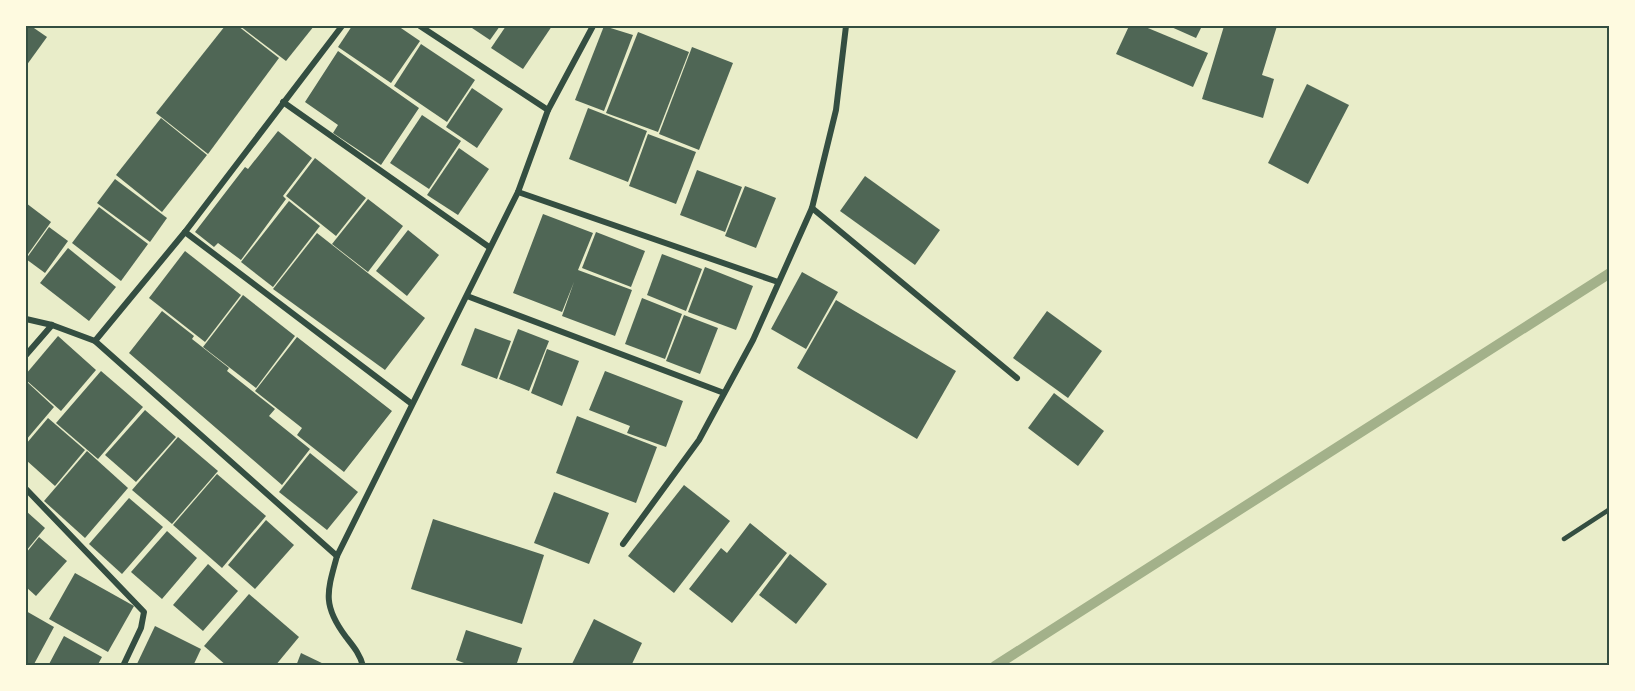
<svg xmlns="http://www.w3.org/2000/svg" width="1635" height="691" font-family="Lora,serif">
<style>
.lines{fill:none;stroke-linecap:round;stroke-linejoin:round}
.stream{stroke:#a3b18a;stroke-width:10}
.building{fill:#4f6655}
.service{stroke:#344e41;stroke-width:4.5}
.minor{stroke:#344e41;stroke-width:6}
.neatline{fill:none;stroke:#344e41;stroke-width:2}
</style>
<rect width="100%" height="100%" fill="#e9edc9"/>
<g class="lines">
<path class="stream" d="M995,666L1610,273"/>
</g>
<g class="building">
<path d="M26,26H31L47,37L26,66Z"/>
<path d="M225,26H238L279,58L208,154L156,113Z"/>
<path d="M240,26H314L286,61Z"/>
<path d="M352,26H398L420,41L391,83L338,47Z"/>
<path d="M469,26H500L490,40Z"/>
<path d="M506,26H552L523,69L491,48Z"/>
<path d="M604,26L633,35L604,111L575,100Z"/>
<path d="M1129,26H1143L1208,53L1193,87L1116,54Z"/>
<path d="M1169,26H1202L1196,38Z"/>
<path d="M1224,26H1277L1262,75L1274,79L1263,118L1202,99Z"/>
<path d="M638,32L689,52L658,132L606,113Z"/>
<path d="M421,44L475,80L447,122L394,86Z"/>
<path d="M692,47L733,63L699,150L659,134Z"/>
<path d="M338,51L419,108L381,165L333,133L338,125L305,102Z"/>
<path d="M1307,84L1349,105L1308,184L1268,163Z"/>
<path d="M472,88L503,109L477,148L446,127Z"/>
<path d="M588,108L647,131L628,182L569,159Z"/>
<path d="M422,115L461,141L429,189L390,163Z"/>
<path d="M161,118L207,155L162,212L116,175Z"/>
<path d="M278,131L312,158L283,196L286,199L241,260L218,243L214,247L195,232L245,167L248,169Z"/>
<path d="M648,134L696,152L676,204L629,186Z"/>
<path d="M459,148L489,169L458,215L427,195Z"/>
<path d="M315,158L366,198L336,236L286,196Z"/>
<path d="M697,170L742,187L725,232L680,215Z"/>
<path d="M865,176L940,230L915,265L840,211Z"/>
<path d="M115,179L167,218L150,242L97,203Z"/>
<path d="M745,186L776,198L756,248L725,236Z"/>
<path d="M368,199L403,226L368,272L332,244Z"/>
<path d="M289,201L320,226L273,287L241,262Z"/>
<path d="M26,203L51,222L26,257Z"/>
<path d="M99,207L148,244L121,281L72,243Z"/>
<path d="M543,214L593,233L578,270L632,290L615,336L562,316L574,282L562,312L513,293Z"/>
<path d="M49,227L68,241L45,273L26,259Z"/>
<path d="M408,230L439,255L407,296L376,271Z"/>
<path d="M596,232L645,251L631,287L582,268Z"/>
<path d="M317,233L425,318L385,370L273,289Z"/>
<path d="M68,248L116,287L89,321L40,283Z"/>
<path d="M185,251L241,295L205,342L149,298Z"/>
<path d="M662,254L702,269L686,311L647,295Z"/>
<path d="M705,267L753,286L736,330L688,312Z"/>
<path d="M802,272L838,292L806,349L771,329Z"/>
<path d="M243,295L295,336L256,388L203,347Z"/>
<path d="M642,298L682,314L665,359L625,344Z"/>
<path d="M836,300L956,371L917,439L797,368Z"/>
<path d="M162,311L194,336L192,339L229,368L227,371L275,409L269,416L310,449L282,485L129,353Z"/>
<path d="M1047,311L1102,351L1068,398L1013,358Z"/>
<path d="M684,315L718,328L700,374L666,361Z"/>
<path d="M475,328L511,341L497,379L461,365Z"/>
<path d="M518,329L549,341L529,391L499,379Z"/>
<path d="M58,336L96,370L61,411L26,380V374Z"/>
<path d="M297,337L392,411L344,472L297,435L302,428L255,391Z"/>
<path d="M547,349L579,361L562,406L531,393Z"/>
<path d="M101,371L143,407L98,459L56,423Z"/>
<path d="M605,371L683,401L666,447L627,433L630,426L589,410Z"/>
<path d="M26,381L54,407L26,440Z"/>
<path d="M1054,393L1104,431L1078,466L1028,428Z"/>
<path d="M145,410L176,437L136,482L105,455Z"/>
<path d="M577,416L657,447L636,503L556,473Z"/>
<path d="M48,418L85,450L55,486L26,460V444Z"/>
<path d="M178,437L218,471L172,524L132,490Z"/>
<path d="M87,451L128,488L85,538L44,501Z"/>
<path d="M310,453L358,492L327,530L279,492Z"/>
<path d="M217,474L266,516L222,568L173,525Z"/>
<path d="M684,485L730,521L674,593L628,556Z"/>
<path d="M554,492L609,513L589,564L534,543Z"/>
<path d="M129,498L163,527L122,574L89,544Z"/>
<path d="M26,511L45,528L26,551Z"/>
<path d="M433,519L544,555L522,624L411,589Z"/>
<path d="M266,520L294,545L255,589L228,565Z"/>
<path d="M750,523L787,553L732,623L689,589L721,548L727,553Z"/>
<path d="M167,531L197,558L162,599L131,572Z"/>
<path d="M39,537L67,561L36,596L26,587V553Z"/>
<path d="M790,554L827,584L796,624L759,595Z"/>
<path d="M208,564L238,591L203,631L173,605Z"/>
<path d="M75,573L134,606L108,652L49,619Z"/>
<path d="M249,594L299,637L275,666H227L204,646Z"/>
<path d="M26,611L54,627L33,666L26,665Z"/>
<path d="M594,619L642,643L631,666H571Z"/>
<path d="M155,626L201,649L193,666H136Z"/>
<path d="M466,630L522,648L516,666H472L456,660Z"/>
<path d="M64,636L102,657L97,666H48Z"/>
<path d="M301,653L328,666H296Z"/>
</g>
<g class="lines">
<path class="service" d="M1564,539L1610,509"/>
<g class="minor">
<path d="M420,26L548,110"/>
<path d="M283,102L489,247"/>
<path d="M518,192L778,282"/>
<path d="M812,208L1017,378"/>
<path d="M185,232L412,404"/>
<path d="M467,296L724,393"/>
<path d="M26,319L52,325L95,341L337,556"/>
<path d="M95,341L185,232L342,26"/>
<path d="M26,355L52,325"/>
<path d="M26,489L144,612L141,628L123,666"/>
<path d="M623,544L699,440L753,340L812,208L836,110L846,26"/>
<path d="M363,666C360,654 353,646 346,637C322,605 327,592 337,556L518,192L548,110L593,26"/>
</g>
</g>
<rect width="1635" height="691" fill="none" stroke="#fefae0" stroke-width="54"/>
<rect x="27" y="27" width="1581" height="637" class="neatline"/>
</svg>
